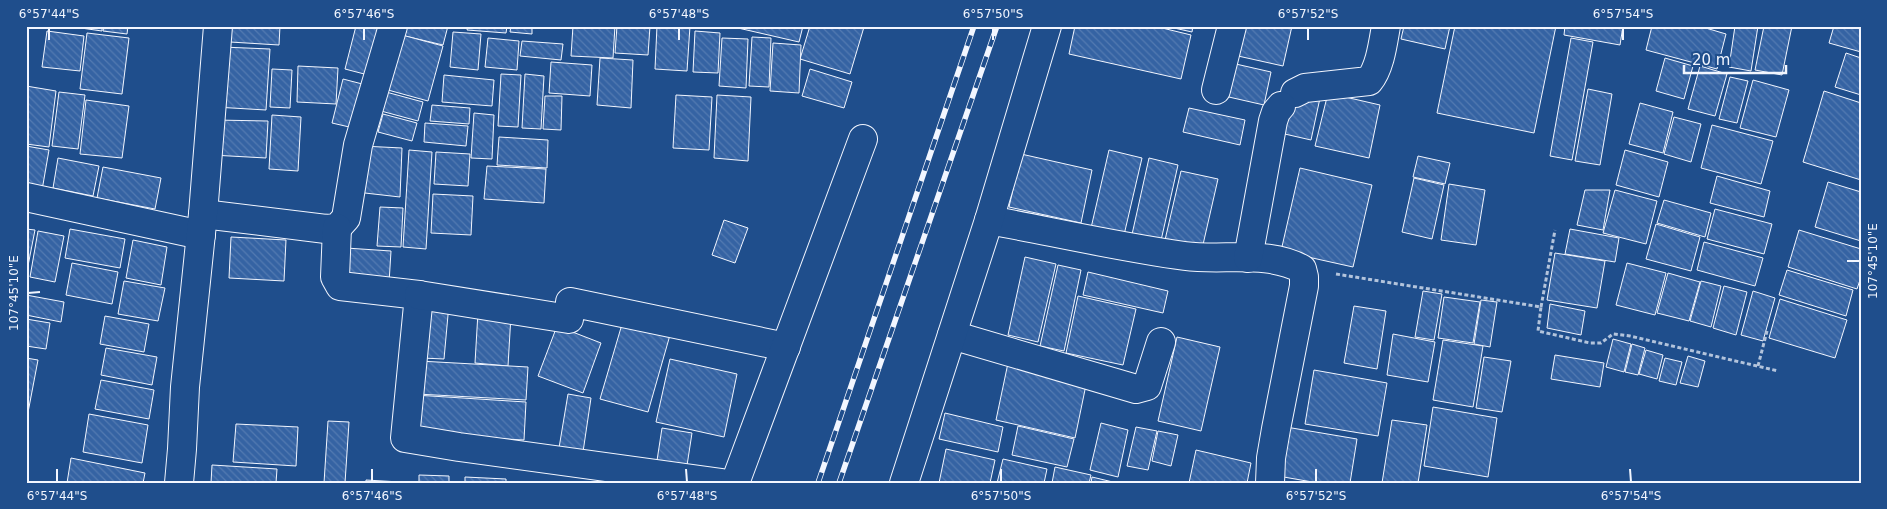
<svg xmlns="http://www.w3.org/2000/svg" width="1887" height="509" font-family="'DejaVu Sans',sans-serif">
<style>
.building{fill:url(#building-back-hatch);stroke:#f2f6ff}
.lines{fill:none;stroke-linecap:round;stroke-linejoin:round}
.street-casing{stroke:#f2f6ff;stroke-width:30}
.path{stroke:#b3c4dc;stroke-width:3;stroke-dasharray:4 2.5;stroke-linecap:butt}
.street{stroke:#1f4e8c;stroke-width:28}
.rail-casing{stroke:#f2f6ff;stroke-width:5.5}
.rail{stroke:#1f4e8c;stroke-width:4;stroke-dasharray:11;stroke-linecap:butt}
.ticks{fill:none;stroke:#f2f6ff;stroke-width:2}
.neatline{fill:none;stroke:#f2f6ff;stroke-width:2}
.ticks-label{font-size:12px;text-anchor:middle;fill:#f2f6ff}
</style>
<defs>
<pattern id="building-back-hatch" width="6" height="6" patternUnits="userSpaceOnUse" patternTransform="scale(1.25)"><rect width="6" height="6" fill="#3563a3"/><path d="M-1 5l2 2M0 0l6 6M5-1l2 2" fill="none" stroke="#537ab1"/></pattern>
</defs>
<rect width="100%" height="100%" fill="#1f4e8c"/>
<g class="building">
<path d="M81,26H102V31L81,28Z"/>
<path d="M104,26H128L127,34L103,31Z"/>
<path d="M230,26H280L279,45L230,42Z"/>
<path d="M356,26H384L372,76L345,69Z"/>
<path d="M407,26H448L443,45L405,36Z"/>
<path d="M468,26H507L506,33L467,30Z"/>
<path d="M511,26H532V34L510,32Z"/>
<path d="M573,26H615L613,58L571,56Z"/>
<path d="M617,26H650L648,55L615,53Z"/>
<path d="M657,26H690L687,71L655,69Z"/>
<path d="M738,26H803L799,42L738,28Z"/>
<path d="M810,26L864,27L850,74L800,59Z"/>
<path d="M1075,26H1154L1191,35L1181,79L1069,54Z"/>
<path d="M1165,26H1193L1192,32Z"/>
<path d="M1236,26H1292L1283,66L1229,54Z"/>
<path d="M1404,26H1450L1445,49L1401,39Z"/>
<path d="M1455,26H1556L1534,133L1437,113Z"/>
<path d="M1565,26H1623L1620,45L1564,35Z"/>
<path d="M1652,26H1699L1726,34L1717,69L1646,50Z"/>
<path d="M1735,26H1758L1751,71L1729,67Z"/>
<path d="M1764,26H1792L1782,75L1755,70Z"/>
<path d="M1834,26H1852L1861,29V52L1829,43Z"/>
<path d="M47,31L84,36L80,71L42,67Z"/>
<path d="M695,31L720,33L718,73L693,72Z"/>
<path d="M453,32L481,34L478,70L450,67Z"/>
<path d="M87,33L129,38L122,94L80,89Z"/>
<path d="M402,35L443,46L428,101L388,90Z"/>
<path d="M752,37L771,38L769,87L749,86Z"/>
<path d="M488,38L519,41L517,70L485,67Z"/>
<path d="M722,38L748,39L746,88L719,86Z"/>
<path d="M1571,38L1593,42L1572,160L1550,156Z"/>
<path d="M522,41L563,44L561,60L520,56Z"/>
<path d="M773,43L801,45L799,93L770,91Z"/>
<path d="M222,47L270,49L266,110L215,107Z"/>
<path d="M1846,53L1861,58V95L1835,87Z"/>
<path d="M600,58L633,60L631,108L597,105Z"/>
<path d="M1665,58L1693,66L1684,99L1656,91Z"/>
<path d="M551,62L592,65L590,96L549,93Z"/>
<path d="M1227,62L1271,72L1264,105L1220,95Z"/>
<path d="M298,66L338,68L336,104L297,102Z"/>
<path d="M1700,66L1727,74L1715,116L1688,109Z"/>
<path d="M272,69L292,70L290,108L270,107Z"/>
<path d="M810,69L852,82L844,108L802,96Z"/>
<path d="M501,74L521,75L518,127L498,126Z"/>
<path d="M525,74L544,76L541,129L522,128Z"/>
<path d="M444,75L494,80L492,106L442,102Z"/>
<path d="M1730,77L1748,81L1737,123L1719,119Z"/>
<path d="M343,79L370,86L358,129L332,123Z"/>
<path d="M1753,80L1789,90L1776,137L1740,128Z"/>
<path d="M26,86L56,91L49,147L26,144Z"/>
<path d="M1588,89L1612,94L1600,165L1575,161Z"/>
<path d="M1285,91L1320,98L1311,140L1276,132Z"/>
<path d="M1824,91L1861,103V180L1803,162Z"/>
<path d="M59,92L85,95L78,149L52,146Z"/>
<path d="M386,92L423,102L418,121L381,111Z"/>
<path d="M1328,93L1380,105L1369,158L1315,146Z"/>
<path d="M676,95L712,97L709,150L673,148Z"/>
<path d="M717,95L751,97L748,161L714,158Z"/>
<path d="M545,96H562L561,130L543,129Z"/>
<path d="M86,100L129,106L122,158L80,154Z"/>
<path d="M1640,103L1673,112L1663,153L1629,144Z"/>
<path d="M432,105L470,108L469,124L430,121Z"/>
<path d="M1189,108L1245,120L1240,145L1183,132Z"/>
<path d="M474,113L494,115L492,159L471,158Z"/>
<path d="M383,114L417,123L412,141L378,132Z"/>
<path d="M272,115L301,117L298,171L269,169Z"/>
<path d="M1674,117L1701,124L1691,162L1664,154Z"/>
<path d="M214,120L268,121L266,158L212,155Z"/>
<path d="M425,123L468,126L466,146L424,142Z"/>
<path d="M1712,125L1773,141L1761,184L1701,168Z"/>
<path d="M499,137L548,140L547,168L497,165Z"/>
<path d="M26,146L49,150L41,196L26,193Z"/>
<path d="M362,146L402,148L400,197L356,192Z"/>
<path d="M409,150L432,152L426,249L403,247Z"/>
<path d="M1109,150L1142,158L1124,235L1091,228Z"/>
<path d="M1625,150L1668,162L1659,197L1616,185Z"/>
<path d="M436,152L470,154L468,186L434,184Z"/>
<path d="M1021,154L1092,170L1081,223L1009,207Z"/>
<path d="M1418,156L1450,163L1445,184L1413,177Z"/>
<path d="M58,158L99,166L93,196L53,188Z"/>
<path d="M1149,158L1178,165L1160,245L1131,239Z"/>
<path d="M487,166L546,169L544,203L484,199Z"/>
<path d="M103,167L161,178L155,209L97,198Z"/>
<path d="M1300,168L1372,185L1353,267L1281,251Z"/>
<path d="M1181,171L1218,179L1202,249L1165,240Z"/>
<path d="M1717,176L1770,191L1764,217L1710,203Z"/>
<path d="M1414,178L1444,185L1432,239L1402,232Z"/>
<path d="M1828,182L1861,192V241L1815,227Z"/>
<path d="M1449,184L1485,190L1476,245L1441,240Z"/>
<path d="M1585,190H1610L1603,230L1577,225Z"/>
<path d="M1615,190L1657,201L1646,244L1603,233Z"/>
<path d="M433,194L473,196L471,235L431,233Z"/>
<path d="M1664,200L1711,213L1705,237L1657,223Z"/>
<path d="M380,207L403,208L401,247L377,246Z"/>
<path d="M1715,209L1772,224L1764,254L1707,239Z"/>
<path d="M724,220L748,228L735,263L712,255Z"/>
<path d="M1656,224L1700,237L1691,271L1646,259Z"/>
<path d="M26,229L35,230L26,276Z"/>
<path d="M70,229L125,239L120,268L65,258Z"/>
<path d="M1570,229L1619,238L1615,262L1565,254Z"/>
<path d="M1799,230L1861,249V277L1857,289L1788,267Z"/>
<path d="M38,231L64,236L55,282L30,277Z"/>
<path d="M231,237L286,240L284,281L229,278Z"/>
<path d="M133,240L167,247L161,285L126,278Z"/>
<path d="M1704,242L1763,258L1755,286L1697,270Z"/>
<path d="M346,248L391,251L389,283L345,280Z"/>
<path d="M1555,253L1605,261L1597,308L1547,300Z"/>
<path d="M1025,257L1056,264L1038,342L1008,335Z"/>
<path d="M72,263L118,272L112,304L66,295Z"/>
<path d="M1627,263L1666,273L1655,315L1616,305Z"/>
<path d="M1058,265L1081,270L1064,351L1040,346Z"/>
<path d="M1787,270L1853,290L1846,316L1779,295Z"/>
<path d="M1088,272L1168,291L1163,313L1083,295Z"/>
<path d="M1668,273L1700,282L1689,321L1657,313Z"/>
<path d="M124,281L165,288L158,321L118,314Z"/>
<path d="M1701,281L1721,286L1711,327L1690,321Z"/>
<path d="M1724,286L1747,292L1736,335L1713,328Z"/>
<path d="M1423,291L1442,294L1434,340L1415,337Z"/>
<path d="M1753,291L1775,298L1763,341L1741,335Z"/>
<path d="M26,295L64,302L61,322L26,315Z"/>
<path d="M1078,296L1136,309L1123,365L1066,353Z"/>
<path d="M1444,297L1480,302L1473,343L1438,338Z"/>
<path d="M1780,299L1847,320L1835,358L1769,338Z"/>
<path d="M1481,300L1497,302L1490,347L1474,344Z"/>
<path d="M427,303L449,304L444,359L422,358Z"/>
<path d="M1550,304L1585,311L1581,335L1547,328Z"/>
<path d="M1354,306L1386,311L1377,369L1344,363Z"/>
<path d="M478,312L511,315L508,366L475,363Z"/>
<path d="M625,314L672,328L648,412L600,399Z"/>
<path d="M105,316L149,324L144,352L100,344Z"/>
<path d="M26,319L50,323L46,349L26,346Z"/>
<path d="M557,326L601,343L583,393L538,376Z"/>
<path d="M1393,334L1435,342L1428,382L1387,375Z"/>
<path d="M1177,337L1220,347L1201,431L1158,421Z"/>
<path d="M1613,339L1631,344L1624,372L1606,367Z"/>
<path d="M1443,340L1483,346L1473,407L1433,400Z"/>
<path d="M1632,344L1645,348L1638,375L1625,372Z"/>
<path d="M106,348L157,357L152,385L101,375Z"/>
<path d="M1646,350L1663,355L1657,379L1639,374Z"/>
<path d="M1555,355L1604,363L1600,387L1551,379Z"/>
<path d="M1688,356L1705,361L1698,387L1680,383Z"/>
<path d="M1484,357L1511,361L1502,412L1476,408Z"/>
<path d="M26,358L38,360L26,423Z"/>
<path d="M1665,358L1682,362L1676,385L1659,381Z"/>
<path d="M670,359L737,374L724,437L656,422Z"/>
<path d="M419,361L528,367L526,400L417,394Z"/>
<path d="M1008,363L1087,380L1075,438L996,420Z"/>
<path d="M1314,370L1387,383L1378,436L1305,424Z"/>
<path d="M101,380L154,390L149,419L95,409Z"/>
<path d="M568,394L591,398L583,452L559,448Z"/>
<path d="M415,395L526,402L524,440L412,434Z"/>
<path d="M1433,407L1497,418L1488,477L1424,466Z"/>
<path d="M945,413L1003,427L998,452L939,439Z"/>
<path d="M89,414L148,425L142,463L83,452Z"/>
<path d="M1392,420L1427,425L1418,483H1382Z"/>
<path d="M328,421L349,422L345,483H324Z"/>
<path d="M1101,423L1128,430L1118,477L1090,470Z"/>
<path d="M236,424L298,427L296,466L233,462Z"/>
<path d="M1018,426L1074,439L1067,467L1012,455Z"/>
<path d="M1136,427L1157,431L1148,470L1127,466Z"/>
<path d="M1286,427L1357,439L1350,483H1318L1278,476Z"/>
<path d="M662,428L692,433L686,472L656,467Z"/>
<path d="M1158,431L1178,435L1171,466L1152,461Z"/>
<path d="M946,449L995,460L990,483H939Z"/>
<path d="M1196,450L1251,463L1247,483H1189Z"/>
<path d="M71,458L145,473L143,483H67Z"/>
<path d="M1003,459L1047,469L1044,483H997Z"/>
<path d="M212,465L277,469L276,483H211Z"/>
<path d="M1055,467L1091,475L1089,483H1052Z"/>
<path d="M419,475L449,476V483H419Z"/>
<path d="M465,477L506,479V483H465Z"/>
<path d="M1092,477L1117,483H1091Z"/>
<path d="M366,480L417,483H366Z"/>
</g>
<g class="lines">
<g class="street-casing">
<g id="street">
<path d="M1216,90L1232,26"/>
<path d="M1295,93L1305,88L1369,81C1380,68 1383,43 1386,26"/>
<path d="M26,197L201,235"/>
<path d="M203,214L326,229L337,228L346,218L358,145L393,26"/>
<path d="M989,220C1054,232 1119,247 1185,256C1223,261 1267,250 1302,269L1304,277V286L1276,429L1271,458L1270,483"/>
<path d="M337,228L335,277L340,286L419,295L405,438L459,447L722,483"/>
<path d="M1248,258L1273,121L1276,112L1281,106"/>
<path d="M419,295L569,319L570,302L786,347"/>
<path d="M952,335L1136,389L1147,386L1161,342"/>
<path d="M179,483L182,449L185,387L203,214L218,26"/>
<path d="M735,483L863,139"/>
<path d="M904,483L989,220L1047,26"/>
</g>
</g>
<g class="path">
<path d="M1336,274L1541,307L1538,331L1590,343H1601L1613,334L1630,336L1778,371"/>
<path d="M1541,307L1555,230"/>
<path d="M1758,366L1767,331"/>
</g>
<use href="#street" class="street"/>
<g class="rail-casing">
<g id="rail">
<path d="M818,483L974,26"/>
<path d="M839,483L997,26"/>
</g>
</g>
<use href="#rail" class="rail"/>
</g>
<path class="ticks" d="M49,28V40M364,28V40M679,28V40M993,28V40M1308,28V40M1623,28V40M1847,261H1860M28,293L40,292M57,469V482M372,469V482M686,469L687,482M1001,469V482M1316,469V482M1630,469L1631,482"/>
<rect width="1887" height="509" fill="none" stroke="#1f4e8c" stroke-width="55"/>
<path d="M1684 65v8h102v-8" fill="none" stroke="#f2f6ff" stroke-width="2.5"/>
<text x="1692" y="65" font-size="15" fill="#f2f6ff" stroke="#1f4e8c" stroke-width="4" paint-order="stroke">20 m</text>
<rect x="28" y="28" width="1832" height="454" class="neatline"/>
<g class="ticks-label">
<text x="49" y="18">6°57'44"S</text>
<text x="364" y="18">6°57'46"S</text>
<text x="679" y="18">6°57'48"S</text>
<text x="993" y="18">6°57'50"S</text>
<text x="1308" y="18">6°57'52"S</text>
<text x="1623" y="18">6°57'54"S</text>
<text transform="translate(1873 261) rotate(-90)" y="4">107°45'10"E</text>
<text transform="translate(14 293) rotate(-90)" y="4">107°45'10"E</text>
<text x="57" y="500">6°57'44"S</text>
<text x="372" y="500">6°57'46"S</text>
<text x="687" y="500">6°57'48"S</text>
<text x="1001" y="500">6°57'50"S</text>
<text x="1316" y="500">6°57'52"S</text>
<text x="1631" y="500">6°57'54"S</text>
</g>
</svg>
